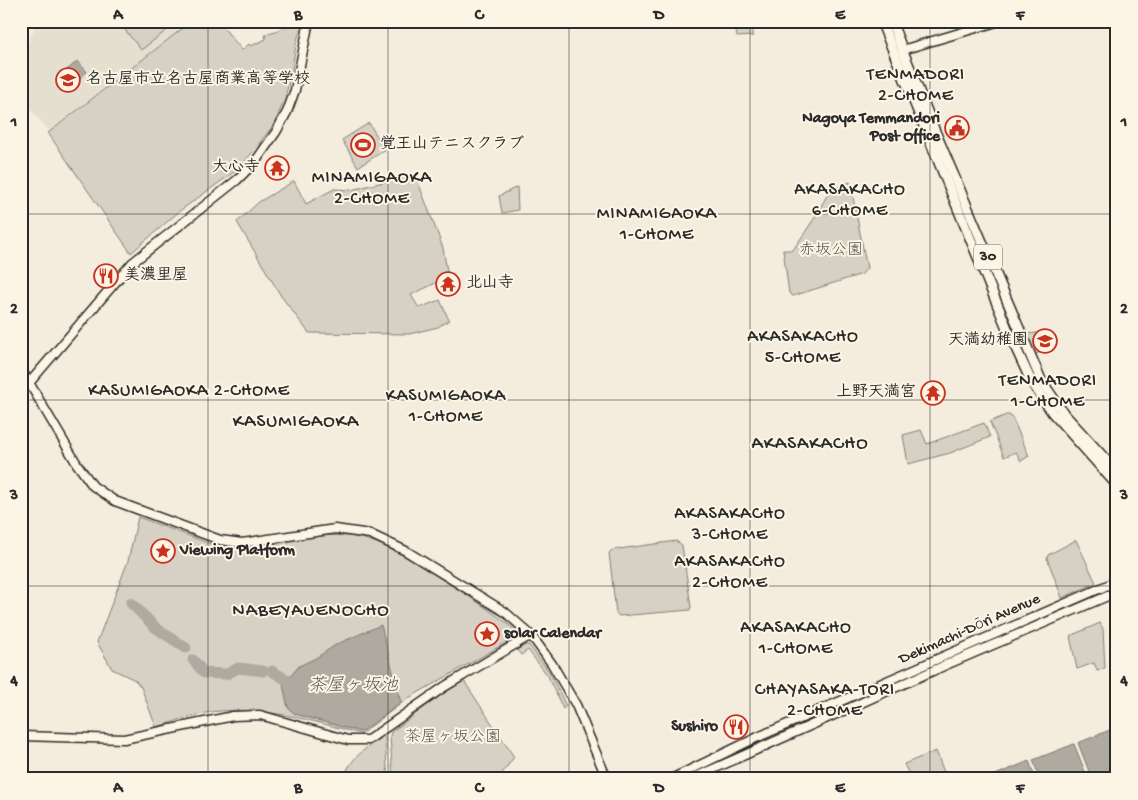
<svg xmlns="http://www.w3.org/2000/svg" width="1138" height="800" font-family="'Gochi Hand','Klee One',sans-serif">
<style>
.built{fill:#e5dfd0}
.green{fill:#d6d1c4;stroke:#807e78}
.water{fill:#afaaa0;stroke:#7a7771}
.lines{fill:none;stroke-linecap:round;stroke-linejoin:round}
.river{stroke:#afaaa0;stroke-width:11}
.secondary-casing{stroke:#2b2b2b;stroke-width:11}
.primary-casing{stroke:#2b2b2b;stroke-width:12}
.secondary{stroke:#fcf5e5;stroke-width:8}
.primary{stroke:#fcf5e5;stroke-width:9}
.grid{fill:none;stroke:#2b2b2b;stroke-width:1;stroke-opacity:0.55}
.labels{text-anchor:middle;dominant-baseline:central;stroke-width:4;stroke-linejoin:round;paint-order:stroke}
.shield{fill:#fcf5e5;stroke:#6a6863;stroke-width:1}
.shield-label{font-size:15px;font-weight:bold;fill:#2b2b2b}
.poi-label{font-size:16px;font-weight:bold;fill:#2b2b2b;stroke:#fcf5e5;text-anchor:start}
.park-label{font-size:16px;fill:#565451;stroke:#fcf5e5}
.street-label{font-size:16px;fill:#2b2b2b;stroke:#fcf5e5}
.neighbourhood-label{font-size:18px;letter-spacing:1px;fill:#2b2b2b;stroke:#fcf5e5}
.water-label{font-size:18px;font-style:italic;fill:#595754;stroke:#fcf5e5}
.quarter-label{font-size:19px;letter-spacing:1px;fill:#2b2b2b;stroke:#fcf5e5}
.neatline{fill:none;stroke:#2b2b2b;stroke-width:2}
.grid-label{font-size:16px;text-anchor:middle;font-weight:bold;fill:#2b2b2b}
</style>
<rect width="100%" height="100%" fill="#f4edde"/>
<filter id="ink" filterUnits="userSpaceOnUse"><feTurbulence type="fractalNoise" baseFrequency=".02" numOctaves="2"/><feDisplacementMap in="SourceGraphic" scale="10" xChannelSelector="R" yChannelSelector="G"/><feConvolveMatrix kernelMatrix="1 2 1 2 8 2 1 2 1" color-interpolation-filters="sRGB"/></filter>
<g filter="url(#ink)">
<path class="built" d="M37,21H192L49,131L21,99V61Z"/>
<g class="green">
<path d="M118,21H179L141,50Z"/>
<path d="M192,21H218L242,50L249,44L251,46L266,39L265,34L279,30L292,21H303L296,44L292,70L285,98L275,123L241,167L181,210L131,253L48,133Z"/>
<path d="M749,22L753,36L737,37L735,25Z"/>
<path d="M369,123L385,150L358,167L342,140Z"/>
<path d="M415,174L443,248L448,277L411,295L419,308L440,300L449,320L438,327L409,334L309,333L281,296L237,222L259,202L294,181L306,204L334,189L351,190Z"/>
<path d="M850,182L867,268L862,274L793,296L789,293L783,250H793L814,219L830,190Z"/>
<path d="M517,187L518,210L502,213L499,196Z"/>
<path d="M1047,332L1053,344L1035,355L1026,334Z"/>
<path d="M1006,415H1009L1012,417L1029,456L1021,461L1016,452L1004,457L990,422Z"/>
<path d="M984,423L990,437L950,453L908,464L903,435L921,430L927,444Z"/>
<path d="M138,517L219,547C260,556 281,538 319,536C335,535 353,535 368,540C394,548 416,563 438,577C466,594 492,611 517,631L516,637L407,699L361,734C312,721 263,705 211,712C193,715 174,722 156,727L141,687L135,680L112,669L97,642L128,561Z"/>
<path d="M1076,540L1096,583L1062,598L1047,558L1048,555Z"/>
<path d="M676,541L682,545L691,607L690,610L619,616L616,613L609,553L612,550Z"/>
<path d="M1100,623L1103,629L1105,668L1097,671L1094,663L1077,669L1070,636Z"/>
<path d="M525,645H529L550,673L566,706L563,709L548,676L528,650L521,655L517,650Z"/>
<path d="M464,681L514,757L498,779H393L390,736L391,732L443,694Z"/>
<path d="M383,736L385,737V740L388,779H343C350,758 366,748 383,736Z"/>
<path d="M936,751L944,772L926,779H911L904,764Z"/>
</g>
<g class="water">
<path d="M78,61L87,72L68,87L59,76Z"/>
<path d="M381,625L401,703L361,732L295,714L288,708L283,685L299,666L316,658L337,644Z"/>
<path d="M1117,727V779H1092L1078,743Z"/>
<path d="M1074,744L1088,779H1040L1033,760Z"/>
<path d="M1029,761L1036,779H988V778Z"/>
</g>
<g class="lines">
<g class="river">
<path d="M131,603L156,628L186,648"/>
<path d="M193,660L204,673L227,674L238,668L263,671"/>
<path d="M272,671L287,680"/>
</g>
<g class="secondary-casing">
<g id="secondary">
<path d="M902,50L1000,21"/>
<path d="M21,369L77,464L93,486L115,501L220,540L242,543L335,529L370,534L406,551L505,612L531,635L552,664L576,705L607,779"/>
<path d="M21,387L30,382L132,263L237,180L255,162L276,132L287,112L295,90L309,21"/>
<path d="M21,736L124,739L233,716L260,715L348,740H368L444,687L531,635"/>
<path d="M671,779L758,737L1117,581"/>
<path d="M691,779L948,664L1117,592"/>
</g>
</g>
<g class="primary-casing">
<g id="primary">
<path d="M881,21L1009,333L1031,381L1052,412L1117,485"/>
<path d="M891,21L934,129L1041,380L1064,414L1117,472"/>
</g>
</g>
<use href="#secondary" class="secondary"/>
<use href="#primary" class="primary"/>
</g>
</g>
<path class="grid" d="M208,21V779M388,21V779M569,21V779M750,21V779M930,21V779M21,214H1117M21,400H1117M21,586H1117"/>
<defs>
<g id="school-ring" transform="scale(1.25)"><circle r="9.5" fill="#fcf5e5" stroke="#c8321e" stroke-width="1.5"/><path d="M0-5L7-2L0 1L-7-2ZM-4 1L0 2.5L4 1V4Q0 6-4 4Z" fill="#c8321e"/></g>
<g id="civic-ring" transform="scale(1.25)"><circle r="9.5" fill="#fcf5e5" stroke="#c8321e" stroke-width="1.5"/><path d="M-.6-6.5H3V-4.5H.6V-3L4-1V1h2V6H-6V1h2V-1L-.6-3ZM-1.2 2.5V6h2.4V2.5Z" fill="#c8321e"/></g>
<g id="stadium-ring" transform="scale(1.25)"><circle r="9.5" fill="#fcf5e5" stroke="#c8321e" stroke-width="1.5"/><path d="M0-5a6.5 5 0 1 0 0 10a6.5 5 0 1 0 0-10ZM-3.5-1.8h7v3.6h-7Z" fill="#c8321e"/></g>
<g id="temple-ring" transform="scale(1.25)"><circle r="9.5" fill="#fcf5e5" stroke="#c8321e" stroke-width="1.5"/><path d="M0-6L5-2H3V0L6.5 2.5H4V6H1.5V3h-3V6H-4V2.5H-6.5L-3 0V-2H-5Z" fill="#c8321e"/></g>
<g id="restaurant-ring" transform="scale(1.25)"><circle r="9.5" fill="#fcf5e5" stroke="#c8321e" stroke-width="1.5"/><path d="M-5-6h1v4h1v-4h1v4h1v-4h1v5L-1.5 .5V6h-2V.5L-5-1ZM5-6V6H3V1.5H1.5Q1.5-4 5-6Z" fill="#c8321e"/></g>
<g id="sight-ring" transform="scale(1.25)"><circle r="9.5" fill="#fcf5e5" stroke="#c8321e" stroke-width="1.5"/><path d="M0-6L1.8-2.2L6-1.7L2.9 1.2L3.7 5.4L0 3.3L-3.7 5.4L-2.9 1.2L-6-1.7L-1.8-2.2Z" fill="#c8321e"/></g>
</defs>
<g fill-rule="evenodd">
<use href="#school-ring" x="68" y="80"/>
<use href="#civic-ring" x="957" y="128"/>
<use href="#stadium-ring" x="363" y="145"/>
<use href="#temple-ring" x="277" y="168"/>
<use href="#restaurant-ring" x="106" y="276"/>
<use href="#temple-ring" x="448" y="284"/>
<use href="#school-ring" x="1045" y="341"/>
<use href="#temple-ring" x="933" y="393"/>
<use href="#sight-ring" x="163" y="551"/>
<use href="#sight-ring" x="487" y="634"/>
<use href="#restaurant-ring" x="736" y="727"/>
</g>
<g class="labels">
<rect class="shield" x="974" y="244.5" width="28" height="25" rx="4"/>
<g class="shield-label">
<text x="988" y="257">30</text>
</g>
<g class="poi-label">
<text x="86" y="80">名古屋市立名古屋商業高等学校</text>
<text x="940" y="119" text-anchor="end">Nagoya Temmandori<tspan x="940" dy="18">Post Office</tspan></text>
<text x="380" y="145">覚王山テニスクラブ</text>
<text x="260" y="168" text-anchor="end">大心寺</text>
<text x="124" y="276">美濃里屋</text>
<text x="466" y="284">北山寺</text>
<text x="1028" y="341" text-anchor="end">天満幼稚園</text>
<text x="916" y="393" text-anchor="end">上野天満宮</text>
<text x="180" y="551">Viewing Platform</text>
<text x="504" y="634">solar Calendar</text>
<text x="718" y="727" text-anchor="end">Sushiro</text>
</g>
<g class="park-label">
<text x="831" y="251">赤坂公園</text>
<text x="453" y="738">茶屋ヶ坂公園</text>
</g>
<g class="street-label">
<text transform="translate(970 630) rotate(-24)">Dekimachi-Dōri Avenue</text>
</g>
<g class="neighbourhood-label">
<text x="916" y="75">TENMADORI<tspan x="916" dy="21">2-CHOME</tspan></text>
<text x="372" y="178">MINAMIGAOKA<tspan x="372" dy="21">2-CHOME</tspan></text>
<text x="850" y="190">AKASAKACHO<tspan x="850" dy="21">6-CHOME</tspan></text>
<text x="657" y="214">MINAMIGAOKA<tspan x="657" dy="21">1-CHOME</tspan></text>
<text x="803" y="337">AKASAKACHO<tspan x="803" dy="21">5-CHOME</tspan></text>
<text x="1048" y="381">TENMADORI<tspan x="1048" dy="21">1-CHOME</tspan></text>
<text x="189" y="391">KASUMIGAOKA 2-CHOME</text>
<text x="446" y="396">KASUMIGAOKA<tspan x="446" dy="21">1-CHOME</tspan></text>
<text x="730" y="514">AKASAKACHO<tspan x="730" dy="21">3-CHOME</tspan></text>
<text x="730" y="562">AKASAKACHO<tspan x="730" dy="21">2-CHOME</tspan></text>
<text x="796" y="628">AKASAKACHO<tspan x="796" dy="21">1-CHOME</tspan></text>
<text x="825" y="690">CHAYASAKA-TORI<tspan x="825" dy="21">2-CHOME</tspan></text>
</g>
<g class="water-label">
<text x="353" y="686">茶屋ヶ坂池</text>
</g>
<g class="quarter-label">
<text x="296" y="422">KASUMIGAOKA</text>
<text x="810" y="444">AKASAKACHO</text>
<text x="311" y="611">NABEYAUENOCHO</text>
</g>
</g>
<rect width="1138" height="800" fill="none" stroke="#fcf5e5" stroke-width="55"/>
<rect x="28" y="28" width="1082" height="744" class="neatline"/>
<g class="grid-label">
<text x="118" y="19">A</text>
<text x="298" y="19">B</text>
<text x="479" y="19">C</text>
<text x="659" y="19">D</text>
<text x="840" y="19">E</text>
<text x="1020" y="19">F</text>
<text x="14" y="126">1</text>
<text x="1124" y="126">1</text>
<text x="14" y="313">2</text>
<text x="1124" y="313">2</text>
<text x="14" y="499">3</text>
<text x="1124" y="499">3</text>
<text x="14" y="685">4</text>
<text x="1124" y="685">4</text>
<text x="118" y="792">A</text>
<text x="298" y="792">B</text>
<text x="479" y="792">C</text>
<text x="659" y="792">D</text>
<text x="840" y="792">E</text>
<text x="1020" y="792">F</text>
</g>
</svg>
